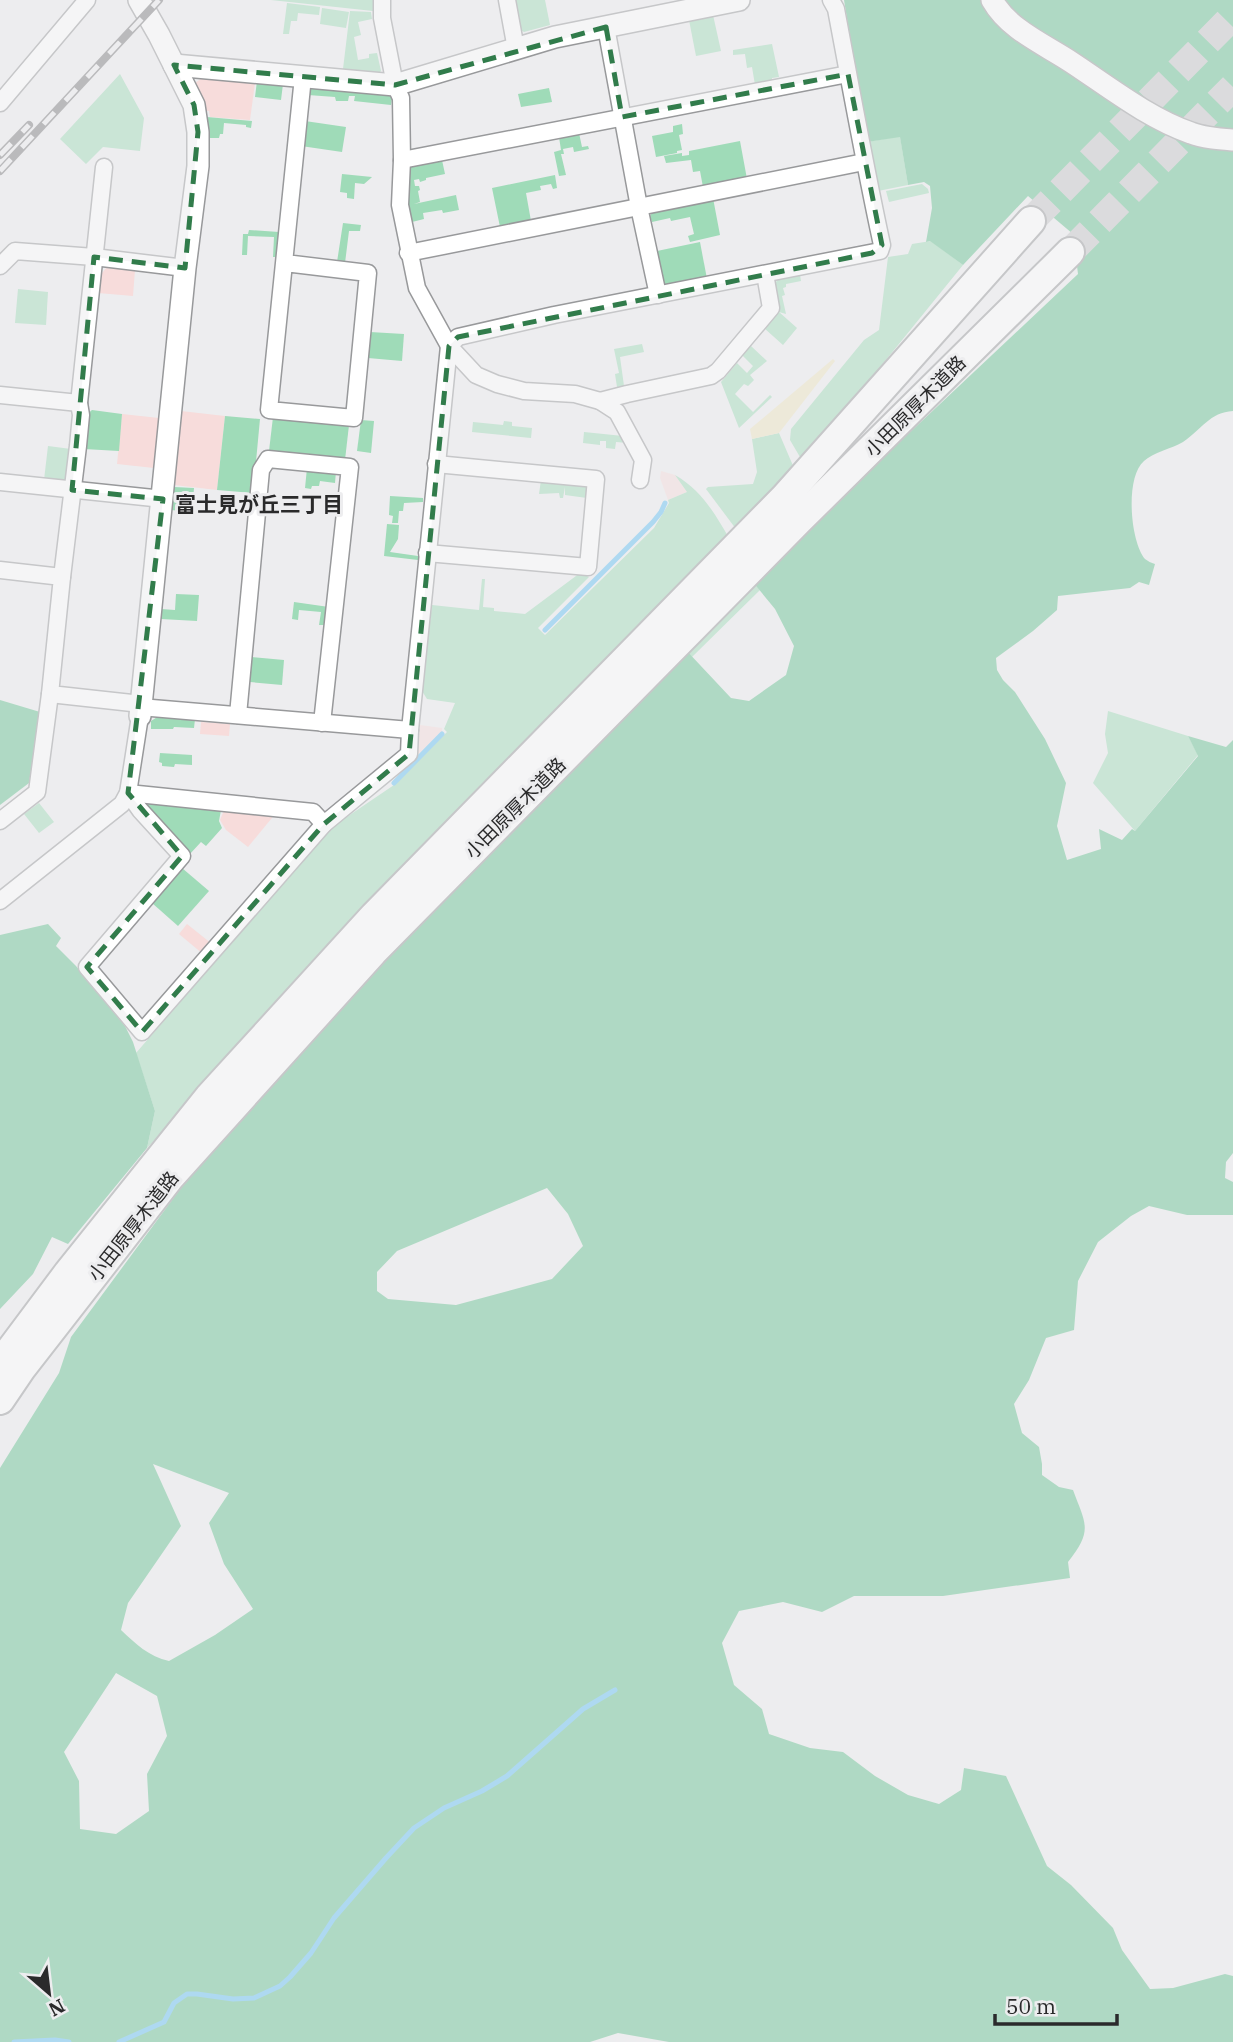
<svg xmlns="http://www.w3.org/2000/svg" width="1233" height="2042" font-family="'IBM Plex Serif','Noto Sans JP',serif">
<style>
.industrial{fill:#f7dcdb}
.green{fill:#9fdbb8}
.forest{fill:#65c290;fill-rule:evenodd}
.sand{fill:#eee4bf}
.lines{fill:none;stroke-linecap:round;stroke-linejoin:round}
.stream{stroke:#63c1f4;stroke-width:5}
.highway-tunnel{stroke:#c6c6c8;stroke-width:28;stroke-dasharray:28 14;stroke-linecap:butt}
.street-casing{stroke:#98999b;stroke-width:19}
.secondary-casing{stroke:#98999b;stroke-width:24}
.highway-casing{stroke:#98999b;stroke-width:32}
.street{stroke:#fff;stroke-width:16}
.secondary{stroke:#fff;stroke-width:21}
.highway{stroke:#fff;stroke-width:28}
.rail-casing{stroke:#7d7d7f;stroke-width:8}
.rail{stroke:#ededef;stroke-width:5;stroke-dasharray:16;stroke-linecap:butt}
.marked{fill:none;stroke:#317c4b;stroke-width:5;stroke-dasharray:14 9;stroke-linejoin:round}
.labels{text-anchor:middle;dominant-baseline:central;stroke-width:6;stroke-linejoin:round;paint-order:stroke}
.street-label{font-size:19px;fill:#2a2a2b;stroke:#ededef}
.neighbourhood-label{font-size:21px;font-weight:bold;fill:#2a2a2b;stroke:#ededef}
</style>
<rect width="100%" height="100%" fill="#ededef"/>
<g class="industrial">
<path d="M202,78L255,83L250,120L210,117L209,111H205L195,83Z"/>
<path d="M106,268L135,270L133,296L98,293L99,277Z"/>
<path d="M181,411L225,416L217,490L174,485Z"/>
<path d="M122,414L159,418L154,468L117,464Z"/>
<path d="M661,471L675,475L687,492L668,500L660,478Z"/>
<path d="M201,722L230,724L229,736L200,734Z"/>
<path d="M420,725L442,728V732L418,755H416Z"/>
<path d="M225,808L276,813L248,847L226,830L220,820Z"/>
<path d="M187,924L212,944L203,954L179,934Z"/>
</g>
<g class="green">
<path d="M271,0H373V11Z"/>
<path d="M513,0H545L550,25L524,32L518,28Z"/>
<path d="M287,3L320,7L319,15L298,13L297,21H291L289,34H283Z"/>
<path d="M322,8L349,12L346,28L320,24Z"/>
<path d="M350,11L371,12L372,19L358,22L361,35L354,37L358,60L369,58V54L377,53L381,71L378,74L343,69Z"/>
<path d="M713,15L721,51L696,56L689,20Z"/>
<path d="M772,44L779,77L772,78V81L755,85L752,67L747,68L745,54L733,55V50Z"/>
<path d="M120,74L144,118L140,151L103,147L86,164L60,139Z"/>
<path d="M257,81L283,84L281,100L255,97Z"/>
<path d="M313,86L386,93L392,98L391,105L354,101L355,96H349L348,101H336L335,97L308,95V91Z"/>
<path d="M549,88L552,102L521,107L518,94Z"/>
<path d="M207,117L252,121L251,128L246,127V125L224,123L223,134H220L219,138H209Z"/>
<path d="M305,121L346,127L342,152L301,146Z"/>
<path d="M682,124L683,134L679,135L682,150L677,151V153L656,157L652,136L673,132V126Z"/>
<path d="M579,133L582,147L588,146L589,149L574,152L573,147L563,149L564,154H561L566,175L559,176L554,152L561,150L559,137Z"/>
<path d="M900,136L908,185L878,191L867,142Z"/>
<path d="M740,141L747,179L703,187L700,171L693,172L691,160L666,163L664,156L682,153V156L689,155V151Z"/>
<path d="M442,160L445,174L426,178V180L420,182L419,179L414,180L415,186H419L420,190L418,191L420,202L414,204L456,195L459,210L443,213L442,210L423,213L424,219L412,222L407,200V173L413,165Z"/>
<path d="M342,174L372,177L371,178L364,184L355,183L354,199L347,198V193L340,192Z"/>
<path d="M555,175L557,188L553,189L551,184L540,186L541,190L526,193L531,221L500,227L492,188Z"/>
<path d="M922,184L928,189L929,193L889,202L886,191Z"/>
<path d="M713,198L720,235L690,242L688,236L694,234L690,217L671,221L670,218L652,222L650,216L654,210Z"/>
<path d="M343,223L361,225L360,231H349L345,263L337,262Z"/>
<path d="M249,230L279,232L278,257H273L274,237L248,236L247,255H242L243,234H248Z"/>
<path d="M931,241L963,265L812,451L800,457L790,440L791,429L864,340L879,330L888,257L908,254L912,244Z"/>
<path d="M700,242L707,279L669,286L663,283L657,251Z"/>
<path d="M800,275L801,281L786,284V287L783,288L785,295L782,296L786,314L779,312L797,328L783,345L764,328L779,311L774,285L778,279Z"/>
<path d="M18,289L48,292L46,325L15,323Z"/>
<path d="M370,332L404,334L402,361L368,358Z"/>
<path d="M642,344L644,352L620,357L624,386L617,387L615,374L619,373L614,349Z"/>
<path d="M751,346L767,361L750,375L754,380L748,386L744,384L735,394L753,412L770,395L772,397L739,428L721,382L737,363L747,373L753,366L742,355Z"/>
<path d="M92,410L122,414L119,451L84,449L85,416Z"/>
<path d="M225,416L260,419L253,493L217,490Z"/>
<path d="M273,417L349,425L345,460L269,451Z"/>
<path d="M361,420L374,421L371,453L357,451Z"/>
<path d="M504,421L512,422V426L532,428L531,438L472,432L473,422L503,425Z"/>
<path d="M584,432L623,436L628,443L616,442L615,449L606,448V441H600V445L583,443Z"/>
<path d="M779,433L794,468L736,529L706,489L708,487L753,484L757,472L752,439Z"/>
<path d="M48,446L71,449L67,483L44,480Z"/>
<path d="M307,468L336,471L335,483L320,481L319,486H312L311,489L305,488Z"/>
<path d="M675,475C701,490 714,512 729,538L147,1148L155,1111L136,1053L332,827L394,785L447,732L444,729L455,703L427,699L422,691L432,605L479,610L482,579H485L483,607L494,608V611L525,614L580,573L589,577L538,628L545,635L654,528L669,503L668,500L687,492Z"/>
<path d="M541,480L584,484L589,489L587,498L565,495V487L563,498H560L559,493L539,494Z"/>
<path d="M174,487L194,488L192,512L171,510Z"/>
<path d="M390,496L423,498V502L404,503L403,511H399L398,523H392L393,516L389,515Z"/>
<path d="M387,524L399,525L398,539L390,552L418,556V560L384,556Z"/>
<path d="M752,581L760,590L692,657L685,649Z"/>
<path d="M176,594L199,595L197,621L161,619V609L175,610Z"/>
<path d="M294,602L329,607L326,625H319L321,612L299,610L298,620L292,619Z"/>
<path d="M252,657L284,660L282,685L250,682Z"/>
<path d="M1108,711L1188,736L1198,755L1135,831L1093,783L1108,753L1105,734Z"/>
<path d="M159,716L195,719L194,728L174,727L173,729H151V721Z"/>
<path d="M160,753L192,755V765L175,764L174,767L162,766V763L159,762Z"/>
<path d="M143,801L221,810L219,821L222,828L206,846L201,842L189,855L162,825Z"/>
<path d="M39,803L54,822L39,833L24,814Z"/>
<path d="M182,868L209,891L178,926L152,903Z"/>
</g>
<g class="forest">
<path d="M844,0H1233V411C1210,412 1201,430 1183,442C1173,448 1152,453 1144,461C1125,477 1130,541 1145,559C1148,561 1151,563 1155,564L1149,585L1139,582L1130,588L1058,596L1057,610L1033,631L996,658L997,670L1003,680L1015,692L1045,739L1066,783L1057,826L1067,860L1101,849L1099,829L1122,840L1132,829L1135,831L1198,756L1188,736L1226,747L1233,740V1153L1226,1162L1225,1178L1233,1182V1215H1187L1149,1206L1131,1216L1098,1242L1078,1281L1074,1330L1046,1338L1029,1380L1014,1404L1022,1433L1039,1447L1042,1464V1475L1059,1487L1073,1490C1086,1525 1093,1530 1068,1562L1070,1578L943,1596H854L822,1612L783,1602L739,1611L722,1643L734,1685L762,1709L769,1734L810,1748L843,1752L875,1776L908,1795L939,1804L961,1790L964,1768L1006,1776L1047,1866L1071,1885L1113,1928L1122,1950L1150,1989L1173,1988L1225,1974L1233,1976V2042H669L618,2033L590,2042H0V1468L59,1373L71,1337L206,1154L439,899L685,649L731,698L749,701L786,675L794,646L775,609L752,581L1078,274L1073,234L1028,196L963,265L930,241L926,242L932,208L930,186L924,182L908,185L900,137L867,142ZM547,1188L568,1214L583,1246L552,1279L456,1305L388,1299L377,1291V1272L397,1251ZM153,1464L229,1493L209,1523L224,1564L253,1609L215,1635L169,1661C149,1657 135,1643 121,1630L128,1603L181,1526ZM116,1673L157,1696L167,1736L147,1774L149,1811L116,1834L80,1829L79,1781L64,1752Z"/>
<path d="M0,700L40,712L29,783L0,805Z"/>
<path d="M48,924L61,938L56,946L76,966L125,1026L133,1042L155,1111L147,1148L68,1244L52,1237L33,1274L0,1309V935Z"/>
</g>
<path class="sand" d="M833,359L835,361L779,433L752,439L750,429Z"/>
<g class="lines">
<g class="stream">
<path d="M545,630L653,522L661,512L665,503"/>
<path d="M394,783L442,734"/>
<path d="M14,2042L55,2040L69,2042"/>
<path d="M119,2042L164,2022L174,2003L187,1994H197L233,1999L254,1998L280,1986L290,1977L311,1953L334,1918L386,1858L414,1828L444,1808L482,1791L507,1776L583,1709L615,1690"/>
</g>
<g class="highway-tunnel">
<path d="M1031,221L1233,16"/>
<path d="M1070,252L1233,87"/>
</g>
<g class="street-casing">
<g id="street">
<path d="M382,0V18L395,85L401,98L402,160L400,205L417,288L449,346L476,375L497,384L524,391L575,394L600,401L617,412L643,460L640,480"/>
<path d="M507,0L516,49"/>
<path d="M606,27L639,207L658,295"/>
<path d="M0,103L87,0"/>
<path d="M402,160L848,74"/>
<path d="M408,253L864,162"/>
<path d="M285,263L368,273L354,418L269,410L303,77"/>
<path d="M0,266L15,251L94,257L185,268"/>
<path d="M0,395L79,403"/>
<path d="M600,401L627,394L711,376L718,371L771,308L765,274"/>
<path d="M0,482L163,499"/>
<path d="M427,553L588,567L596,479L436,464"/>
<path d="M0,570L62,577L50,694L141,704"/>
<path d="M62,577L78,446L81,415L79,403L104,167"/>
<path d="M140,707L410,730L449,346L458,337L554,315L880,251L882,245C865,167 851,88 836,9L831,0"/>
<path d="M238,715L261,470L268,459L350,467L322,723"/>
<path d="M128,793L140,810L182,856L87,967L142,1032L324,824L409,754L410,730"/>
<path d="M128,793L313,812L324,824"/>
<path d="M0,821L37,792L50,694"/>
<path d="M0,901L122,804L128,793L140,716"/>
</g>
</g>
<g class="secondary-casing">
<g id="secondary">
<path d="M139,0L159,35L194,105L198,132V166L185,268L140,716"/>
<path d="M992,0C1009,30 1044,44 1071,62C1109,87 1148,118 1191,133C1204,138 1219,139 1233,140"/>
<path d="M174,65L395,85L555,37L739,0"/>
</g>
</g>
<g class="highway-casing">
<g id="highway">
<path d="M0,1364L68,1273L209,1097L374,916L785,497L1031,221"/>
<path d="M0,1400L21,1369L171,1176L373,952L799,520L1070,252"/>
</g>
</g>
<use href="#street" class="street"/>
<use href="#secondary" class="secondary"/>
<use href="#highway" class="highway"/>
<g class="rail-casing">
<g id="rail">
<path d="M0,155L29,125"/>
<path d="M0,171L159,0"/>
</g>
</g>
<use href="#rail" class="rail"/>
</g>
<path d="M0 0H1233V2042H0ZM606,27L622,117L848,74L882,245L872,253L458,337L449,346L409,754L324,824L142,1032L87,967L182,856L128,793L163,499L72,490L94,257L185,268L198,132L194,105L174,65L395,85Z" fill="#ededef" fill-opacity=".55" fill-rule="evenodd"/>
<path class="marked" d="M606,27L622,117L848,74L882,245L872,253L458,337L449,346L409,754L324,824L142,1032L87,967L182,856L128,793L163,499L72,490L94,257L185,268L198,132L194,105L174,65L395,85Z"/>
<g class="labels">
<g class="street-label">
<text transform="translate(915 406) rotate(-45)">小田原厚木道路</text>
<text transform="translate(515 808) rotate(-45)">小田原厚木道路</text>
<text transform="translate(133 1226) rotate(-52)">小田原厚木道路</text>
</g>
<g class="neighbourhood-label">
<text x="259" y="504">富士見が丘三丁目</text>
</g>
</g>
<g transform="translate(49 1993) rotate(152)" stroke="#ededef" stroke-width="5" paint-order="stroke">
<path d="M0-5L12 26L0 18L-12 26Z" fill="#2a2a2b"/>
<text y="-10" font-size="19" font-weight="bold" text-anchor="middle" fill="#2a2a2b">N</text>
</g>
<path d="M995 2014v10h122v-10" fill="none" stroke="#2a2a2b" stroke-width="3.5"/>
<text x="1006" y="2014" font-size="21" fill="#2a2a2b" stroke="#ededef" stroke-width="5" paint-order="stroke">50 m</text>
</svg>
